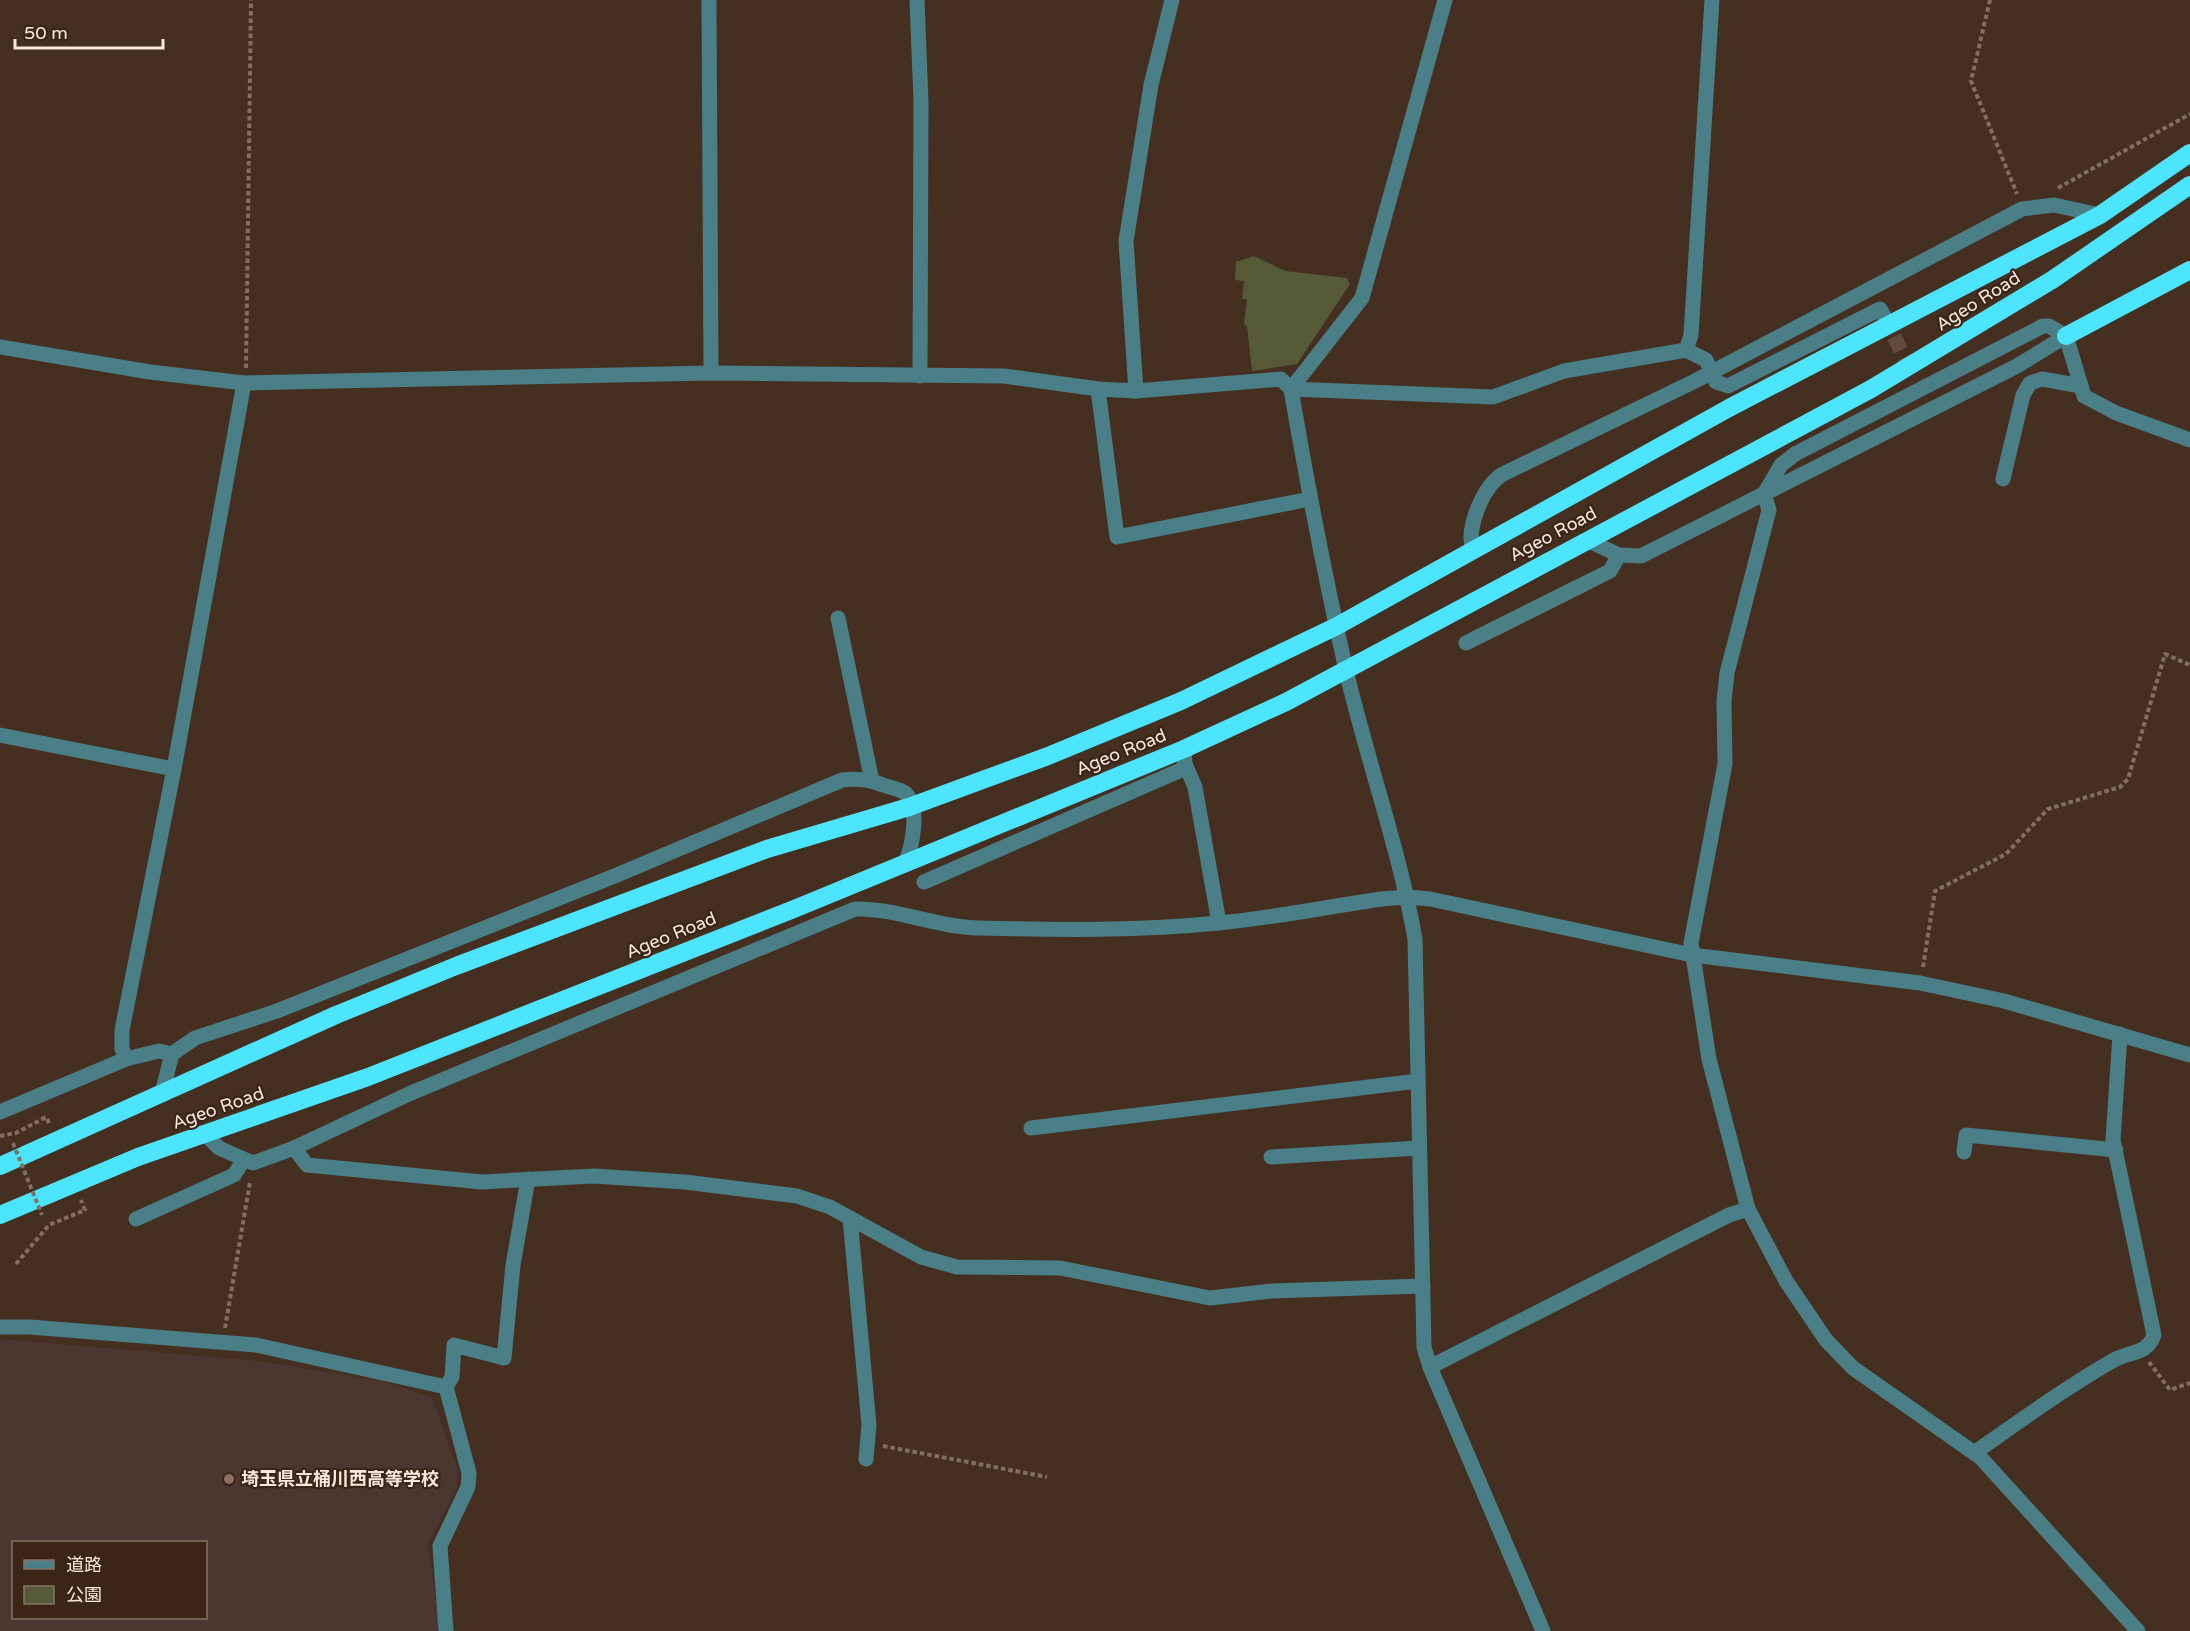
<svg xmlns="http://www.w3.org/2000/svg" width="2190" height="1631" font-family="'Varela Round','Noto Sans JP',sans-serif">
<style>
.education{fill:#4a3730;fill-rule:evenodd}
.green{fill:#575a38}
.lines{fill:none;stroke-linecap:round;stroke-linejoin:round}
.minor-tunnel{stroke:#604b3e;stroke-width:15;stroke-dasharray:15 8;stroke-linecap:butt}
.path{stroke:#826f63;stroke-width:4;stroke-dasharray:4.5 3;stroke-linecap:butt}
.minor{stroke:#4a7f88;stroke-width:15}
.highway{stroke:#4de5fd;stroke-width:18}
.path-bridge{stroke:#826f63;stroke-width:4;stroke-dasharray:4.5 3;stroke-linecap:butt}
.education-dot{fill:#8d6e63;stroke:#3a2517;stroke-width:2}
.labels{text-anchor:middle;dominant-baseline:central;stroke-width:4.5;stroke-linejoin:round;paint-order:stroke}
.street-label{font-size:18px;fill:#f7e9e0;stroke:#3a2517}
.poi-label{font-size:18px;font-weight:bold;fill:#f7e9e0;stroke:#3a2517;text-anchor:start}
</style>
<rect width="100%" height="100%" fill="#452f21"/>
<path class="education" d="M0,1339L258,1361L382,1381L432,1397L458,1471L457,1487L428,1543L440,1631H0ZM14,1542H206V1618H14Z"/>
<path class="green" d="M1254,256L1285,271L1347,278L1350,284L1297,364L1252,371L1247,326L1244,324L1247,299H1242L1244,281L1235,280L1236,262Z"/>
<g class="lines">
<path class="minor-tunnel" d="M1884,316L1914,377"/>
<g class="path">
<path d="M1990,0L1971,81L2017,194"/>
<path d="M2058,188L2190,114"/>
<path d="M246,368L251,0"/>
<path d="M1923,967L1935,891L2006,854L2048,809L2120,787L2128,779L2165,654L2190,665"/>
<path d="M0,1136L16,1133L46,1117L50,1125"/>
<path d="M16,1264L49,1225L85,1210L81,1200"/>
<path d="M225,1328L250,1182"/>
<path d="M2149,1362L2170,1390L2190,1383"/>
<path d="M883,1446L1047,1477"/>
</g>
<g class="minor">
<path d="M709,0L711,373"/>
<path d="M917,0L921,102L920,376"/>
<path d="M2066,336L2049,326H2043L1795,454L1781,465L1764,494L1769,510L1727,673L1724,701L1725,764L1691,943L1709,1059L1748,1209L1786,1281L1826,1340L1853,1368L1980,1457L2138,1631"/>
<path d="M0,347L150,372L244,383L711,373L1004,376L1098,389L1136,391L1281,379L1291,389C1307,483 1325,577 1346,670C1367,760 1399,848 1415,939L1424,1347L1430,1367L1543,1631"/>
<path d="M1686,350L1691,335L1712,0"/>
<path d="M1098,389L1117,537L1310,499"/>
<path d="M1291,389L1493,397L1564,371L1686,350L1706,360L1716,382L1728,386L1880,309L1884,316"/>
<path d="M1291,389L1362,298L1445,0"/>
<path d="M1136,391L1126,241L1151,85L1172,0"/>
<path d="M2003,479L2023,395L2030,383L2042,379L2081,386"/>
<path d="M1587,540L1619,555L1641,556L2017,366L2066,336L2084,396L2116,413L2190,440"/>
<path d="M1473,550C1465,529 1484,484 1503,474L1695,381L2022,209L2054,205L2100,215"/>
<path d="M838,618L872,781"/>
<path d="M1466,643L1610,571L1619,555"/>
<path d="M0,735L174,769"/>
<path d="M1185,764L1195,787L1219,923"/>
<path d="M924,882L1181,770L1185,764L1184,749"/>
<path d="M172,1054L159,1051L126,1059L122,1049V1030L174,769L244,383"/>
<path d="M162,1093L172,1054L195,1038L277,1011L617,875L842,780C857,778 869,779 883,785C889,787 900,789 905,793C921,807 912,847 905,864"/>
<path d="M0,1112L126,1059"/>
<path d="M1031,1128L1418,1081"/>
<path d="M206,1135L219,1148L253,1163L294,1148L411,1093L855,909C897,908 938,928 981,928C1060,930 1140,931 1218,923C1273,918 1327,907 1381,899L1408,897L1430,899L1692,955L1920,983L2004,1001L2190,1055"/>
<path d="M294,1148L307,1165L482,1182L594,1176L685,1182L797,1196L830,1207L921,1257L957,1267L1060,1268L1210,1298L1272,1291L1423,1286"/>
<path d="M1964,1152L1966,1135L2116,1150"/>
<path d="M1271,1157L1419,1148"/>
<path d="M850,1218L869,1425L866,1459"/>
<path d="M136,1219L234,1175L243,1161"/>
<path d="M0,1327H30L256,1345L446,1387L469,1473L468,1487L440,1546L446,1631"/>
<path d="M1430,1367L1729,1215L1748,1209"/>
<path d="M446,1387L452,1377L454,1345L504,1358L513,1265L528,1179"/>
<path d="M1974,1453C2020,1421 2065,1388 2114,1360C2130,1351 2147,1355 2154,1335L2113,1140L2120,1034"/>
</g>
<g class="highway">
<path d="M2066,336L2190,270"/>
<path d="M0,1166L336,1015L456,966L767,849L909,807L1048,756L1181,701L1337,626L1729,408L2100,215L2190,153"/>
<path d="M0,1215L138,1157L368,1077L794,909L1184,749L1286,702L1871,389L2052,280L2190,185"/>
</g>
<path class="path-bridge" d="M13,1143L42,1215"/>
</g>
<circle class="education-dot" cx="229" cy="1479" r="6"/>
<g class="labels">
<g class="street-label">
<text transform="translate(1978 301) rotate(-32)">Ageo Road</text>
<text transform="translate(1553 534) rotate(-28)">Ageo Road</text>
<text transform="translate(1121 752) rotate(-22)">Ageo Road</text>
<text transform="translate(671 935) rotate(-22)">Ageo Road</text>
<text transform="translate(218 1108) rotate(-19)">Ageo Road</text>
</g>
<g class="poi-label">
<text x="241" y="1479">埼玉県立桶川西高等学校</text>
</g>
</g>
<rect x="12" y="1541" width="195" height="78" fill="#3a2517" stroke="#867367" stroke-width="1.5"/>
<rect x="24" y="1560" width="30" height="9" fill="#4a7f88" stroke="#867367" stroke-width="1.5"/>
<text x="66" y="1571" font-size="18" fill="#f7e9e0">道路</text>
<rect x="24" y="1586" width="30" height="18" fill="#575a38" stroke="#867367" stroke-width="1.5"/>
<text x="66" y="1601" font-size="18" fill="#f7e9e0">公園</text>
<path d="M15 39v9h148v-9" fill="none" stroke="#f7e9e0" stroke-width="3"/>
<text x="24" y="39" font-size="18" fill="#f7e9e0" stroke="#3a2517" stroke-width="4.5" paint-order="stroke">50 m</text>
</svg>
